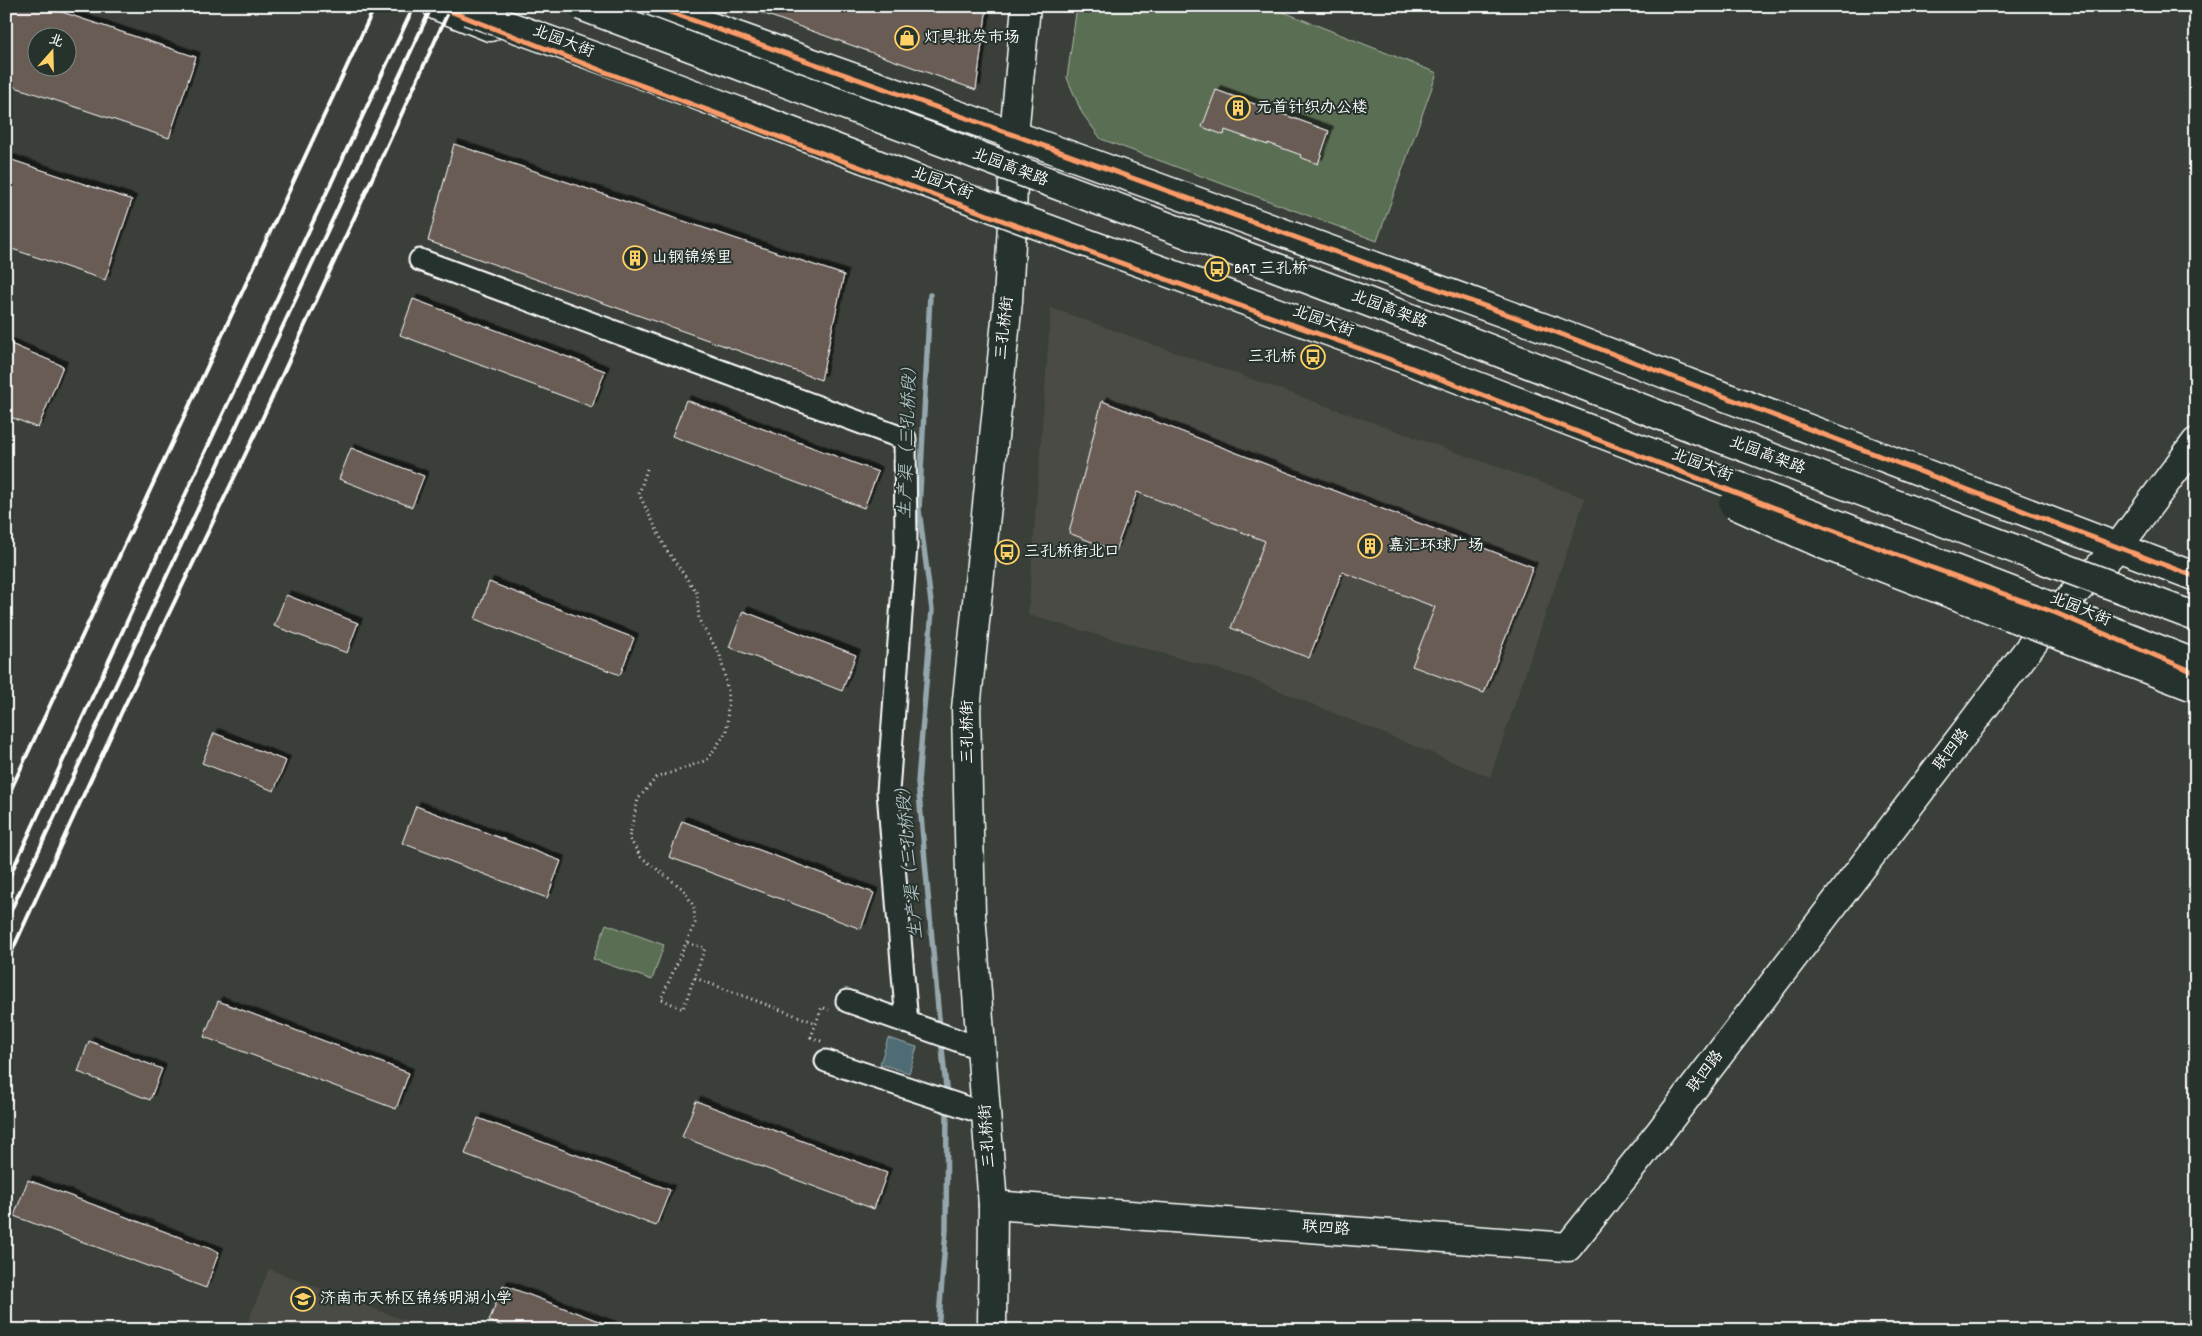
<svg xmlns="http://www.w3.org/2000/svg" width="2202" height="1336" font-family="Dekko,'LXGW WenKai TC',sans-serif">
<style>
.built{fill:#4c4c45}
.green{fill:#5a6e52;stroke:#acb6a8}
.water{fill:#4f6c75;stroke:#95a7ac}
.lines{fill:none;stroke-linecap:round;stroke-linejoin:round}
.stream{stroke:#95a7ac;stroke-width:5.5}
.building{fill:#685c55;stroke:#fff;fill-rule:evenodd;filter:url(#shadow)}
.street-casing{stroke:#fff;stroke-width:25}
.secondary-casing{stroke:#fff;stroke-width:31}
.primary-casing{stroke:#fff;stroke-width:31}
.path{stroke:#fff;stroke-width:3;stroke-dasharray:1 4;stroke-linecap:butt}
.street{stroke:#26332d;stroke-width:21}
.secondary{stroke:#26332d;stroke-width:28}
.primary{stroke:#26332d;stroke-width:28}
.rail{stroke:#fff;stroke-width:4}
.highway-bridge-casing{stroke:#fff;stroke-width:31;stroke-linecap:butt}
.highway-bridge{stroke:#26332d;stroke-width:28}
.cycleway-casing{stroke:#26332d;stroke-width:8}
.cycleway{stroke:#fa9b69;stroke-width:5}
.labels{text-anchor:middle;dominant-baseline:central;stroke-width:4;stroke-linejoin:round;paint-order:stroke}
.poi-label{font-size:16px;fill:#fff;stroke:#26332d;text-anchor:start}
.street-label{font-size:16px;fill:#fff;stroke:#26332d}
.water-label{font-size:18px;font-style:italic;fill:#b0bdc1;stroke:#26332d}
</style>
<defs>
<filter id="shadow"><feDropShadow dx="4.5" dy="-4.5" stdDeviation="0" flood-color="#0009"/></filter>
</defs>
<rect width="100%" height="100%" fill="#3a3f39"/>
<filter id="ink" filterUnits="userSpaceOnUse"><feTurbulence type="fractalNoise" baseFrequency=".02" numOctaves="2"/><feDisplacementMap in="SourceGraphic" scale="10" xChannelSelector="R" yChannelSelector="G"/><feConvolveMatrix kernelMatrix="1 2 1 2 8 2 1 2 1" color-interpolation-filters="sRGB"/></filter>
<g filter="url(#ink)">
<g class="built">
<path d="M1051,308L1585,498L1490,777L1246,677L1028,615Z"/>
<path d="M269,1269L430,1330H245Z"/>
</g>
<g class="green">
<path d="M1077,6H1277L1276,9L1437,73L1377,241L1101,139L1082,113L1067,78Z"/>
<path d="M606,924L664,945L652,980L593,959Z"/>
</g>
<path class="water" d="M888,1038L917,1047L909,1073L880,1064Z"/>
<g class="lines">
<g class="stream">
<path d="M930,295L919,510L932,610L918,782L940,1030"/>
<path d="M941,1039L947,1097"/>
<path d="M938,1330L946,1230L947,1106"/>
</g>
</g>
<g class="building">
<path d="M6,6H44L196,57L169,138L6,84ZM38,38H68V68H38Z"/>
<path d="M749,6H987L976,90L748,8Z"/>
<path d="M1216,90L1329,131L1318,164L1300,157L1301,155L1268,143V145L1225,130L1224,135L1202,127Z"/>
<path d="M454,144L844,275L821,380L428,241Z"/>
<path d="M6,158L132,200L105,280L6,247Z"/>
<path d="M413,299L605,371L592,407L400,335Z"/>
<path d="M6,342L63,366L38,428L6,415Z"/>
<path d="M686,400L878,472L864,508L672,436Z"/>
<path d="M1102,401L1533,567L1484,693L1412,666L1435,607L1342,572L1309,658L1231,628L1265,541L1137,492L1115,551L1069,533Z"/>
<path d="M351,448L424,476L412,507L339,479Z"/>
<path d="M489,582L634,638L620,675L475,619Z"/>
<path d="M286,595L358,623L347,653L274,626Z"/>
<path d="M743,611L856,655L842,691L729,647Z"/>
<path d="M214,733L286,761L274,791L202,763Z"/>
<path d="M416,806L561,861L547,898L402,843Z"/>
<path d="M682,821L874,893L861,929L669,857Z"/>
<path d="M218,1001L409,1073L396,1109L204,1037Z"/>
<path d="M89,1041L162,1069L150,1100L78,1072Z"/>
<path d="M696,1101L887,1173L874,1209L682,1137Z"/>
<path d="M478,1118L670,1190L656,1226L465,1154Z"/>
<path d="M28,1180L219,1252L206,1288L14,1216Z"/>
<path d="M503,1285L617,1328L616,1330H511L489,1321Z"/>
</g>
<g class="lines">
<g class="street-casing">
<g id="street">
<path d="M420,260L905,439L906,546L888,792L907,1023"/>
<path d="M847,1001L982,1049"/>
<path d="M826,1061L986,1114"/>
</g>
</g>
<g class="secondary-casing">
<g id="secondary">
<path d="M993,1205L1568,1247L1660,1132L2056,613L2118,547L2196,442"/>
<path d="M992,1330L993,1205L971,914L966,709L1008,301L1012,224L1014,135L1026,6"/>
</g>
</g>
<g class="primary-casing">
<g id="primary">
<path d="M437,6L490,27"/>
<path d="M653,6L1014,135L1553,331L2196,577"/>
</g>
</g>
<g class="path">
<path d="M647,469L639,494L666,549L697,593L699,620L720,655L728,691L727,731L707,760L656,778L638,799L629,838L641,857L683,889L694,907L695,923L661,999L683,1009L705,948L685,942"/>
<path d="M695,978L816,1023"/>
<path d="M821,1041L811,1037L822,1007L829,1010"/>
</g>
<use href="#street" class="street"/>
<use href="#secondary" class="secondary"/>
<use href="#primary" class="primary"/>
<g class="rail">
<path d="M6,800L375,6"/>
<path d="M6,884L194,476L414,6"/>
<path d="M6,921L432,6"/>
<path d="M6,964L123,709L258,428L451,6"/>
</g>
<g class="highway-bridge-casing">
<g id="highway-bridge">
<path d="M581,6L1416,320L1690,427L2196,617"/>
<path d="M468,11L612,63L1021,219L1451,376L2027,597L2196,664"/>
<path d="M1733,504L1827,546L2196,688"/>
</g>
</g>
<use href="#highway-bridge" class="highway-bridge"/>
<g class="cycleway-casing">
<g id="cycleway">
<path d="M437,6L600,70L1012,224L1386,358L1900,556L2056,613L2196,673"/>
<path d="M653,6L1014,135L1553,331L2196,577"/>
</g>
</g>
<use href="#cycleway" class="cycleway"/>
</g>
</g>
<defs>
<g id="shop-ring" transform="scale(1.25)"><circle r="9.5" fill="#26332d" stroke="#ffd166" stroke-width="1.5"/><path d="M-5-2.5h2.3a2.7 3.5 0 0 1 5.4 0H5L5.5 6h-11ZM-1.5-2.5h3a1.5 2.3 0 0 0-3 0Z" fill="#ffd166"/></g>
<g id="building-ring" transform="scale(1.25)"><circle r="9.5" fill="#26332d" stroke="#ffd166" stroke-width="1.5"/><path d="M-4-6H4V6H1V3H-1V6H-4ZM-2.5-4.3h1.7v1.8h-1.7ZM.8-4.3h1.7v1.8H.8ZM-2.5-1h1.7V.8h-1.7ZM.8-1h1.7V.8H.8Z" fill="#ffd166"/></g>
<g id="bus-ring" transform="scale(1.25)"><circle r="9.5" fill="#26332d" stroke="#ffd166" stroke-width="1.5"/><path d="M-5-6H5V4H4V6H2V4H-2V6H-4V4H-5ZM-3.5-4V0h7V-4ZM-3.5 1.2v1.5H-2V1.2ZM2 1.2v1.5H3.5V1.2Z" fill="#ffd166"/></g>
<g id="school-ring" transform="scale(1.25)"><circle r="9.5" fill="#26332d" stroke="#ffd166" stroke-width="1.5"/><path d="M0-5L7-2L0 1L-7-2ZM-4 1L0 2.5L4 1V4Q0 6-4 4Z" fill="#ffd166"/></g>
</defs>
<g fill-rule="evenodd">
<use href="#shop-ring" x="907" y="38"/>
<use href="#building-ring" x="1238" y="108"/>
<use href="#building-ring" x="635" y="258"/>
<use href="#bus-ring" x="1217" y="269"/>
<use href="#bus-ring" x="1313" y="357"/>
<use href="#building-ring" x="1370" y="546"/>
<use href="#bus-ring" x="1007" y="552"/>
<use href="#school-ring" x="303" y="1299"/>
</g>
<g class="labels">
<g class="poi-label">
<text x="924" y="38">灯具批发市场</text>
<text x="1256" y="108">元首针织办公楼</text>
<text x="652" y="258">山钢锦绣里</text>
<text x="1234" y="269">BRT 三孔桥</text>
<text x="1296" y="357" text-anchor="end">三孔桥</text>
<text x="1388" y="546">嘉汇环球广场</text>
<text x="1024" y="552">三孔桥街北口</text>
<text x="320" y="1299">济南市天桥区锦绣明湖小学</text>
</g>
<g class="street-label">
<text transform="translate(563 42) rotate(21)">北园大街</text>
<text transform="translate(1010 168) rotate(21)">北园高架路</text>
<text transform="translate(942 184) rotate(21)">北园大街</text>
<text transform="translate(1389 310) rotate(21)">北园高架路</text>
<text transform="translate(1323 322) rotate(20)">北园大街</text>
<text transform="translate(1005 328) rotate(-84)">三孔桥街</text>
<text transform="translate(1767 456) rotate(21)">北园高架路</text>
<text transform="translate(1702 466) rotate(21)">北园大街</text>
<text transform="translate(2080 610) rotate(22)">北园大街</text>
<text transform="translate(968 732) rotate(-90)">三孔桥街</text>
<text transform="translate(1952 750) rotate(-53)">联四路</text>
<text transform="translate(1706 1072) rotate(-53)">联四路</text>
<text transform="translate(988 1136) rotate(-94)">三孔桥街</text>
<text transform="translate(1326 1229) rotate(4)">联四路</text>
</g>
<g class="water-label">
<text transform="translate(909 438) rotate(-88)">生产渠（三孔桥段）</text>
<text transform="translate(911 858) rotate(-95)">生产渠（三孔桥段）</text>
</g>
</g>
<rect width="2202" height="1336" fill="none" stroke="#26332d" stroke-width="25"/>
<rect x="12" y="12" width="2177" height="1311" fill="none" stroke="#fff" stroke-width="2" filter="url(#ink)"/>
<g transform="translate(52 52) rotate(20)"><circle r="24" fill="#26332d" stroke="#7d8581"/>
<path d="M0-4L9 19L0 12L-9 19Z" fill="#ffd166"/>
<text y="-8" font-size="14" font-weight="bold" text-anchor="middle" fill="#ffffff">北</text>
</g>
</svg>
